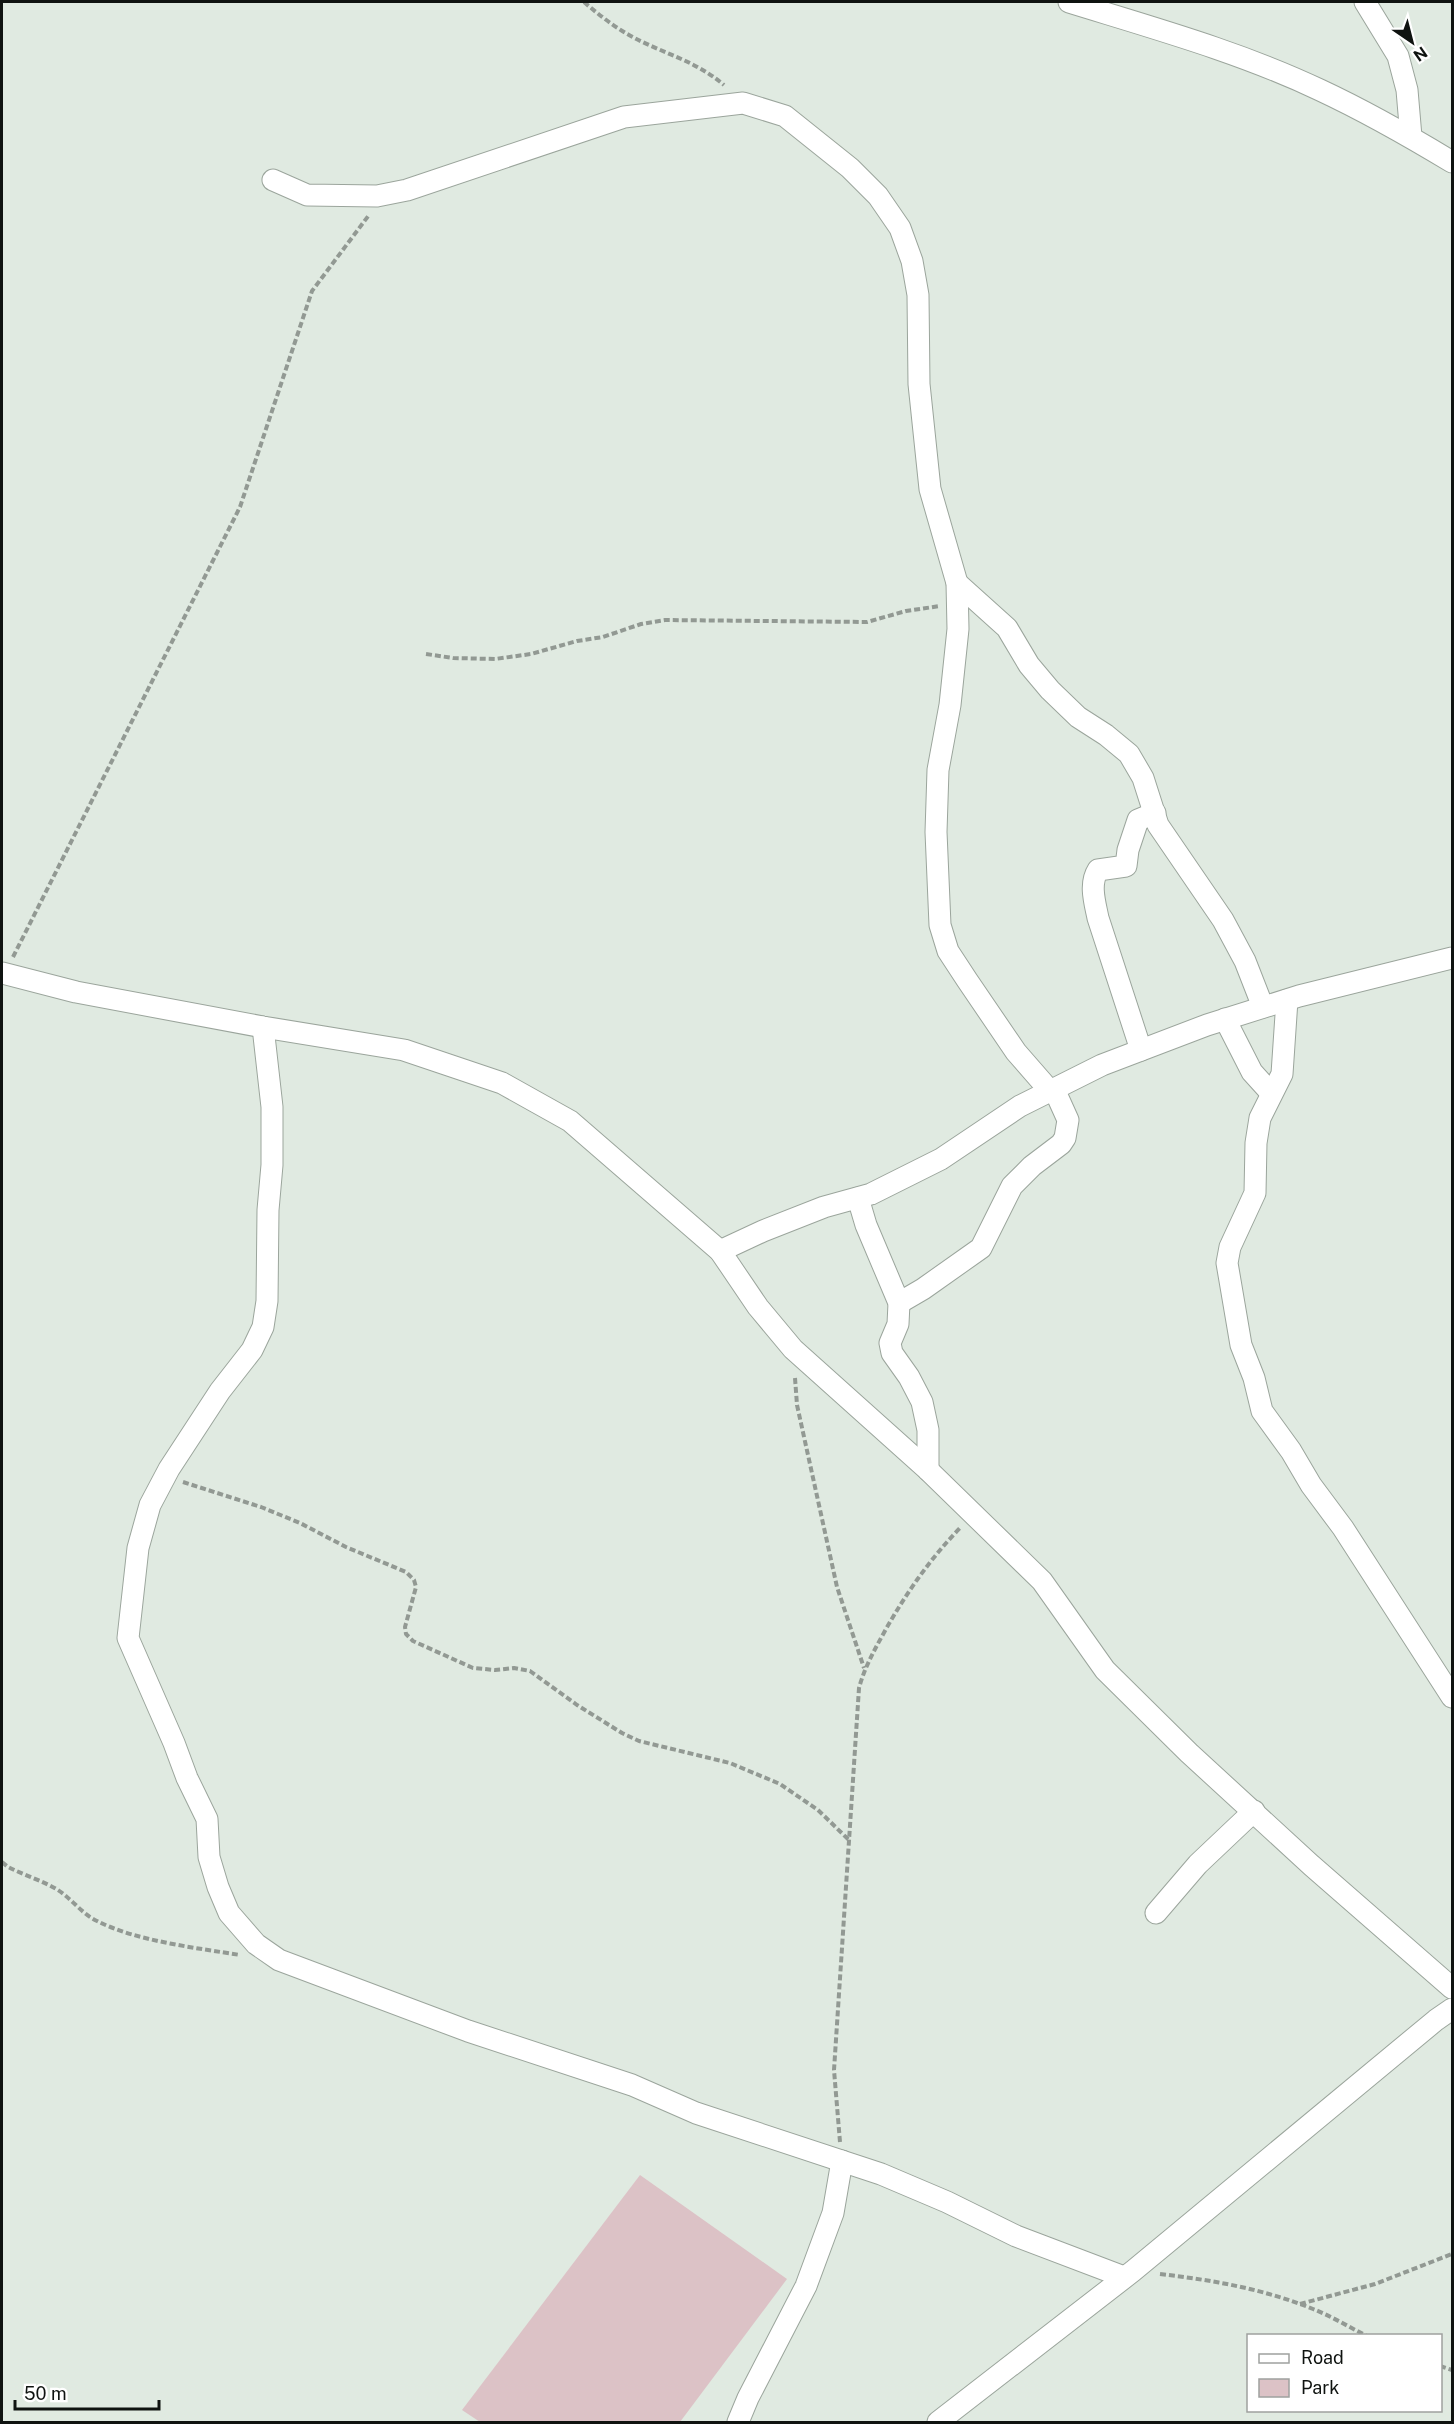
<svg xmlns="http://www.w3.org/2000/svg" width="1454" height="2424" font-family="'Public Sans',sans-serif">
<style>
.green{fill:#dcc2c6}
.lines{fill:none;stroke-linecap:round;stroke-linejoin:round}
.minor-casing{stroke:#9ba59c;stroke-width:23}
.path{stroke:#929993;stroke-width:4;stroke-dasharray:6 3;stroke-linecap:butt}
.minor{stroke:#fff;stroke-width:21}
</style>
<rect width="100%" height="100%" fill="#e0eae1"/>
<path class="green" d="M640,2175L787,2279L680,2422H480L462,2410Z"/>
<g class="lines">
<g class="minor-casing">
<g id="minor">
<path d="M1069,2C1153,28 1240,52 1320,90C1365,111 1409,136 1452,162"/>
<path d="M1365,2L1398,56L1407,90L1411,137"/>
<path d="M273,180L307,195L377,196L407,190L624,117L743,103L785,116L850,168L878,196L900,228L912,261L918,295L919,384L930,489L957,583L958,629L950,705L938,770L936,832L940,925L948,951L967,980L1016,1052L1050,1091"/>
<path d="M957,583L1007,628L1029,665L1050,690L1078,717L1106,735L1129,754L1143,778L1158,825L1223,920L1245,961L1263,1007"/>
<path d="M2,973L76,992L263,1027L404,1050L502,1083L570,1121L720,1251L758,1307L793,1349L928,1470L1042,1581L1105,1670L1189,1753L1311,1865L1452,1988"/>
<path d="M1287,1000L1282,1074L1260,1118L1256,1143L1255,1193L1230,1247L1227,1263L1241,1345L1254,1378L1262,1411L1291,1451L1311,1485L1343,1528L1452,1697"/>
<path d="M1225,1019L1252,1072L1271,1093"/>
<path d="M263,1027L272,1107V1165L268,1210L267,1301L263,1327L252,1350L220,1391L169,1469L150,1505L138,1548L128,1638L174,1743L187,1778L207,1819L209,1857L218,1887L229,1913L256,1944L279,1960L468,2031L632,2085L696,2113L881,2174L947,2202L1016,2236L1124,2277"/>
<path d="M1141,1050L1098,918C1095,903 1089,884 1098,870L1126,866L1128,850L1138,820L1155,813"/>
<path d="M858,1198L866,1225L899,1303L898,1324L890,1343L892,1353L909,1377L922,1402L928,1430V1470"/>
<path d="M720,1251L763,1231L824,1207L871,1194L941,1159L1020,1106L1102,1065L1207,1025L1299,996L1452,958"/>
<path d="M899,1303L923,1289L981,1248L1012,1186L1032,1166L1061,1144L1065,1138L1068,1120L1054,1089"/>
<path d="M1156,1913L1198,1864L1254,1811"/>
<path d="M738,2422L748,2398L806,2286L833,2213L842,2161"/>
<path d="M938,2422L1133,2271L1436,2020L1452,2009"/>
</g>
</g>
<g class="path">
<path d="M584,2C598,14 613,26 629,35C663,54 693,59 724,85"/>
<path d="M426,654L453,658L495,659L531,654L577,641L603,637L641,624L665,620L867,622L906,611L940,606"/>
<path d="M13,957L240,507L312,291L369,215"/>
<path d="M795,1378L797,1405L837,1587L864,1668"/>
<path d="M183,1482L261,1507L300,1523L346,1547L406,1572L414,1580L416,1587L405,1627L406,1634L413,1641L473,1668L495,1670L514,1668L530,1671L577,1705L622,1733L639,1741L730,1763L780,1784L818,1810L850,1841"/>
<path d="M2,1862L8,1867C24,1875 43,1881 58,1890C72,1899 82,1914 97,1921C136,1941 197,1948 240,1955"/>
<path d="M840,2142L834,2070L859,1688C865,1666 875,1649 886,1629C907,1592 930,1559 960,1528"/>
<path d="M1160,2274C1212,2280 1264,2289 1313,2309C1331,2316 1349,2327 1367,2336"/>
<path d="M1300,2304L1375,2284L1452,2254"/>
<path d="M1440,2366L1452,2370"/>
</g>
<use href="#minor" class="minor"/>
</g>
<rect width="1454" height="2424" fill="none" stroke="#0f1310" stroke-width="6"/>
<rect x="1247" y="2334" width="195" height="78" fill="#ffffff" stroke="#9fa19f" stroke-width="1.5"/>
<rect x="1259" y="2354" width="30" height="9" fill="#ffffff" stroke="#9fa19f" stroke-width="1.5"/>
<text x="1301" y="2364" font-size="18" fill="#0f1310">Road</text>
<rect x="1259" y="2379" width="30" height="18" fill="#dcc2c6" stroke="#9fa19f" stroke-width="1.5"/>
<text x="1301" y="2394" font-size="18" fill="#0f1310">Park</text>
<g transform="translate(1412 42) rotate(145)" stroke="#ffffff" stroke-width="4.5" paint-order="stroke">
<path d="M0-4.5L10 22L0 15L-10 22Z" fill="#0f1310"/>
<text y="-9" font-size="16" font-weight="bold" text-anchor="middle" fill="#0f1310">N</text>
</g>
<path d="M15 2400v9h144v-9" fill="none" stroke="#0f1310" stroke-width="3"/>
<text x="24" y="2400" font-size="18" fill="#0f1310" stroke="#ffffff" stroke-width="4.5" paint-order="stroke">50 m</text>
</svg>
